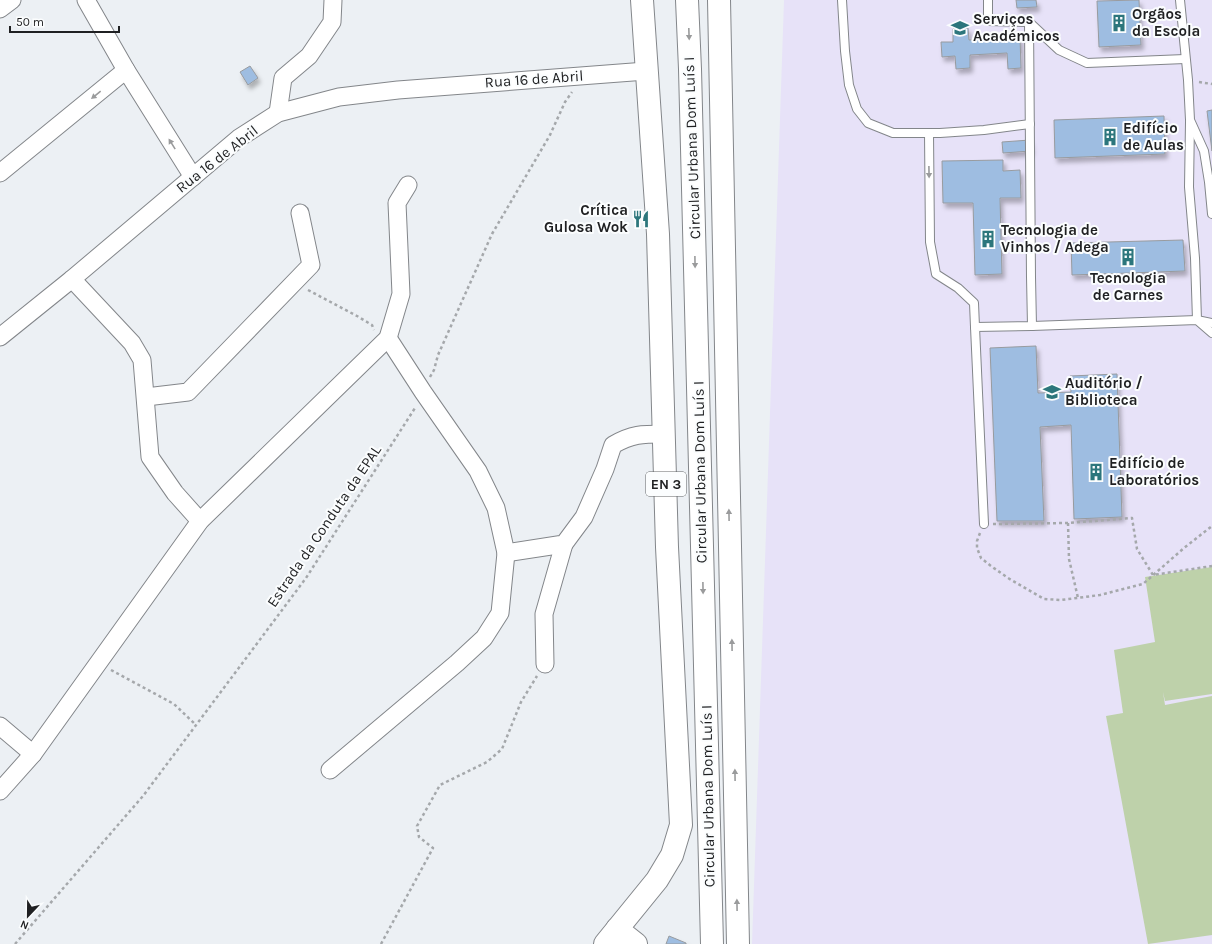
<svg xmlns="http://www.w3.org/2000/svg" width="1212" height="944" font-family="Karla,sans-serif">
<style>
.education{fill:#e7e2f8}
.green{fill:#bed1aa}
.building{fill:#9ebde1;stroke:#989b9f;filter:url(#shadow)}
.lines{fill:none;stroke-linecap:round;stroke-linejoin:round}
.service-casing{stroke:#83868a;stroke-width:10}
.minor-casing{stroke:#83868a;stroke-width:19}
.primary-casing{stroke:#83868a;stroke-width:24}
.trunk-casing{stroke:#83868a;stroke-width:24}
.path{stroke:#a5a8ab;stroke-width:2.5;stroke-dasharray:3 3;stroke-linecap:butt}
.service{stroke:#fff;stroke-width:8}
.minor{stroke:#fff;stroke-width:17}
.primary{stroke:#fff;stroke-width:22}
.trunk{stroke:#fff;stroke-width:22}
.oneway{fill:#9a9b9c}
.labels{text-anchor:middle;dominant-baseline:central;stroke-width:4;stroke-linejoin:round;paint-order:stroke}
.shield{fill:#fbfdfe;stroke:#616264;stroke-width:1}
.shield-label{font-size:14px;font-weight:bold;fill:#1f2022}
.poi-label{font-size:15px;font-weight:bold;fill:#1f2022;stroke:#fbfdfe;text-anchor:start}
.street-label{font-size:15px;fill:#1f2022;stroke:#fbfdfe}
</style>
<defs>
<filter id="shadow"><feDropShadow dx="2.5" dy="4.5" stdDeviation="2" flood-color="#0004"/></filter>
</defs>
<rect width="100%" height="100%" fill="#ecf0f4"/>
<path class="education" d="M784,0H1212V944H752Z"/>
<path class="green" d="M1212,567V694L1165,701L1163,692L1165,705L1212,696V935L1148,944L1106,716L1123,713L1114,650L1155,642L1145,577Z"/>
<g class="building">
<path d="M1016,0H1036L1037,7L1017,8Z"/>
<path d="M1139,0L1141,45L1099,47L1097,1Z"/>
<path d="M968,28L969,40L1020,37L1021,68L1008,69L1007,53L970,55V68L956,69L955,56L942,57L941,42H953V29Z"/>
<path d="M250,66L258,78L248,85L240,72Z"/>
<path d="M1212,110V151L1207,111Z"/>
<path d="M1164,116L1165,154L1055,158L1054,120Z"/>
<path d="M1030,140L1031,151L1003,153L1002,142Z"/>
<path d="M1003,160V171L1020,170L1021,198H1000L1002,274L975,275L973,203H943L942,161Z"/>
<path d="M1183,240L1185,271L1072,275L1071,243Z"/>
<path d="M1036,346L1038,393L1071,392L1070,376L1117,374L1122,517L1074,519L1071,425L1040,427L1044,521H997L990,348Z"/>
<path d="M669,936L686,943V944H666Z"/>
</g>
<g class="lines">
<g class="service-casing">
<g id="service">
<path d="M842,0L845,51L849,85L857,109L868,123L893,133H940L984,130L1030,124"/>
<path d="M1180,0L1188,80L1190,120L1204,151L1209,182L1212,214"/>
<path d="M1029,22L1059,50L1087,63L1185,59"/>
<path d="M1190,122L1189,187L1195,258L1197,320L1212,323"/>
<path d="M929,133L930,242L936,274L958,288L974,303L975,327"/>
<path d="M1032,326L1197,320L1212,333"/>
<path d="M984,524L975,327L1032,326L1031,277L1029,22L988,21V0"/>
</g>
</g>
<g class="minor-casing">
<g id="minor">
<path d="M86,0L126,70L193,177"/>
<path d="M0,9L12,0"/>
<path d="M278,113L283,78L309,56L332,22L333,0"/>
<path d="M0,173L126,70"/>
<path d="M72,279L132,343L142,360L150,457L175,493L200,521"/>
<path d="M0,337L72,279L239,138L278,113L339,97L398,90L646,71"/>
<path d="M146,397L188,392L311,265L300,213"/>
<path d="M506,553L564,544L584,517L605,469L613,445C632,434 642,434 664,434"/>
<path d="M545,664L544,614L564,544"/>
<path d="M0,726L33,754"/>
<path d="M330,770L457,663L484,638L500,613L506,553L496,508L478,471L423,392L388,338"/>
<path d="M0,791L33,754L200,521L388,338L401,294L397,203L408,185"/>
</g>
</g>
<g class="primary-casing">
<g id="primary">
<path d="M617,929L636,944"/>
<path d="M605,944L657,880L672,855L681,825L667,547L658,234L642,0"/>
</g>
</g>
<g class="trunk-casing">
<g id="trunk">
<path d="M687,0L690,69L712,944"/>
<path d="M719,0L738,944"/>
</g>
</g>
<g class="path">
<path d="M1199,82L1212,84"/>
<path d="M308,290L357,316L372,325L374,330"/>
<path d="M430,377L434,370L438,355L492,234L550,135L565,102L572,92"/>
<path d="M1068,523L1069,559L1078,598"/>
<path d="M993,524L1068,523L1132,518L1137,549L1153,575L1212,566"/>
<path d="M980,533L977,541V548L981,558L991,566L1008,578L1044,599L1061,600L1100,595L1143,584L1184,548L1212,526"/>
<path d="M111,670L174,704L196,725"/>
<path d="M15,944L143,796L306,578L415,408"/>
<path d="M381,944L433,848L419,837L417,826L440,785L487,762L502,749L521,702L537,676"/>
</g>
<use href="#service" class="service"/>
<use href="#minor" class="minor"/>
<use href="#primary" class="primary"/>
<use href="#trunk" class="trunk"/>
</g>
<defs><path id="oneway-solid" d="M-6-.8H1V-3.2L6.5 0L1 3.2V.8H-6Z"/></defs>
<g class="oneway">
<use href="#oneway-solid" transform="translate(689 34) rotate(88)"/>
<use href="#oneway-solid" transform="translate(96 95) rotate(141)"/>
<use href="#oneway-solid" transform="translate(172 144) rotate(-122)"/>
<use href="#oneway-solid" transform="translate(929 172) rotate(89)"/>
<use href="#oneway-solid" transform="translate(695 262) rotate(89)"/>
<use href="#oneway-solid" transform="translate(729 515) rotate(-91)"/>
<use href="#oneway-solid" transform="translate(703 588) rotate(89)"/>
<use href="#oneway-solid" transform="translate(732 645) rotate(-91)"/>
<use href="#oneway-solid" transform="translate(735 775) rotate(-91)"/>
<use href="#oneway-solid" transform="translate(737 905) rotate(-91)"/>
</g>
<defs>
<g id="building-bare" transform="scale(1.38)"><path d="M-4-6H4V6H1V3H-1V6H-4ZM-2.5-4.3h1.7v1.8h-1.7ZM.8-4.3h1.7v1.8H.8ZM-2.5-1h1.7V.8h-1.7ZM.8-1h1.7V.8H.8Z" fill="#2c767c" stroke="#fbfdfe" stroke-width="2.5" paint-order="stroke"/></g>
<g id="university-bare" transform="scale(1.38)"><path d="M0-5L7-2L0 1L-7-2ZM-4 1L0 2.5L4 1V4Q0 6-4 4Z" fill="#2c767c" stroke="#fbfdfe" stroke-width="2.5" paint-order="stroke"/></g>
<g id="restaurant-bare" transform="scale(1.38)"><path d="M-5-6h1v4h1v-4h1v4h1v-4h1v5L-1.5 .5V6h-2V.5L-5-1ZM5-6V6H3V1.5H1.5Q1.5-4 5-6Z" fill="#2c767c" stroke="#fbfdfe" stroke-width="2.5" paint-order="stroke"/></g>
</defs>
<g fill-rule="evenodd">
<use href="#building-bare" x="1119" y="23"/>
<use href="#university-bare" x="960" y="28"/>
<use href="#building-bare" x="1110" y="137"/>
<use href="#restaurant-bare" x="641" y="219"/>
<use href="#building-bare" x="988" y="239"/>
<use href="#building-bare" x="1128" y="257"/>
<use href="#university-bare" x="1052" y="392"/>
<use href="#building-bare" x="1096" y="472"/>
</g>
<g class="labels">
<rect class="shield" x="646" y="472" width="40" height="24" rx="3"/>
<g class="shield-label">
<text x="666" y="484">EN 3</text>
</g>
<g class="poi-label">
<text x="1132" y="14">Orgãos<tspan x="1132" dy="17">da Escola</tspan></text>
<text x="973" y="19">Serviços<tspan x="973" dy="17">Académicos</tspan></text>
<text x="1123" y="128">Edifício<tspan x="1123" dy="17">de Aulas</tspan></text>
<text x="628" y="210" text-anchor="end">Crítica<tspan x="628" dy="17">Gulosa Wok</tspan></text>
<text x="1001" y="230">Tecnologia de<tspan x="1001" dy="17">Vinhos / Adega</tspan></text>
<text x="1128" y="278" text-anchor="middle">Tecnologia<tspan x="1128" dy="17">de Carnes</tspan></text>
<text x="1065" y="383">Auditório /<tspan x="1065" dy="17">Biblioteca</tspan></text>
<text x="1109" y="463">Edifício de<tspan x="1109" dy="17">Laboratórios</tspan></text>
</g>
<g class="street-label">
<text transform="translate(534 79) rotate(-4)">Rua 16 de Abril</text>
<text transform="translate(692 148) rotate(-92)">Circular Urbana Dom Luís I</text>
<text transform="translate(217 159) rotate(-38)">Rua 16 de Abril</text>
<text transform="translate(700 472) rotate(-91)">Circular Urbana Dom Luís I</text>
<text transform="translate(324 526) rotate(-56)">Estrada da Conduta da EPAL</text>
<text transform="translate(708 796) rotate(-91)">Circular Urbana Dom Luís I</text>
</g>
</g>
<g transform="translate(28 916) rotate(202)" stroke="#fbfdfe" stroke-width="3" paint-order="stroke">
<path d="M0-3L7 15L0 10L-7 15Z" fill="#1f2022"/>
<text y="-6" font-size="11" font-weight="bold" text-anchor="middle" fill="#1f2022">N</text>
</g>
<path d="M10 26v6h109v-6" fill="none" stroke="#1f2022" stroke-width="2"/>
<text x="16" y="26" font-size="12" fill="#1f2022" stroke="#fbfdfe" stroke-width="3" paint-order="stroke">50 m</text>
</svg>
